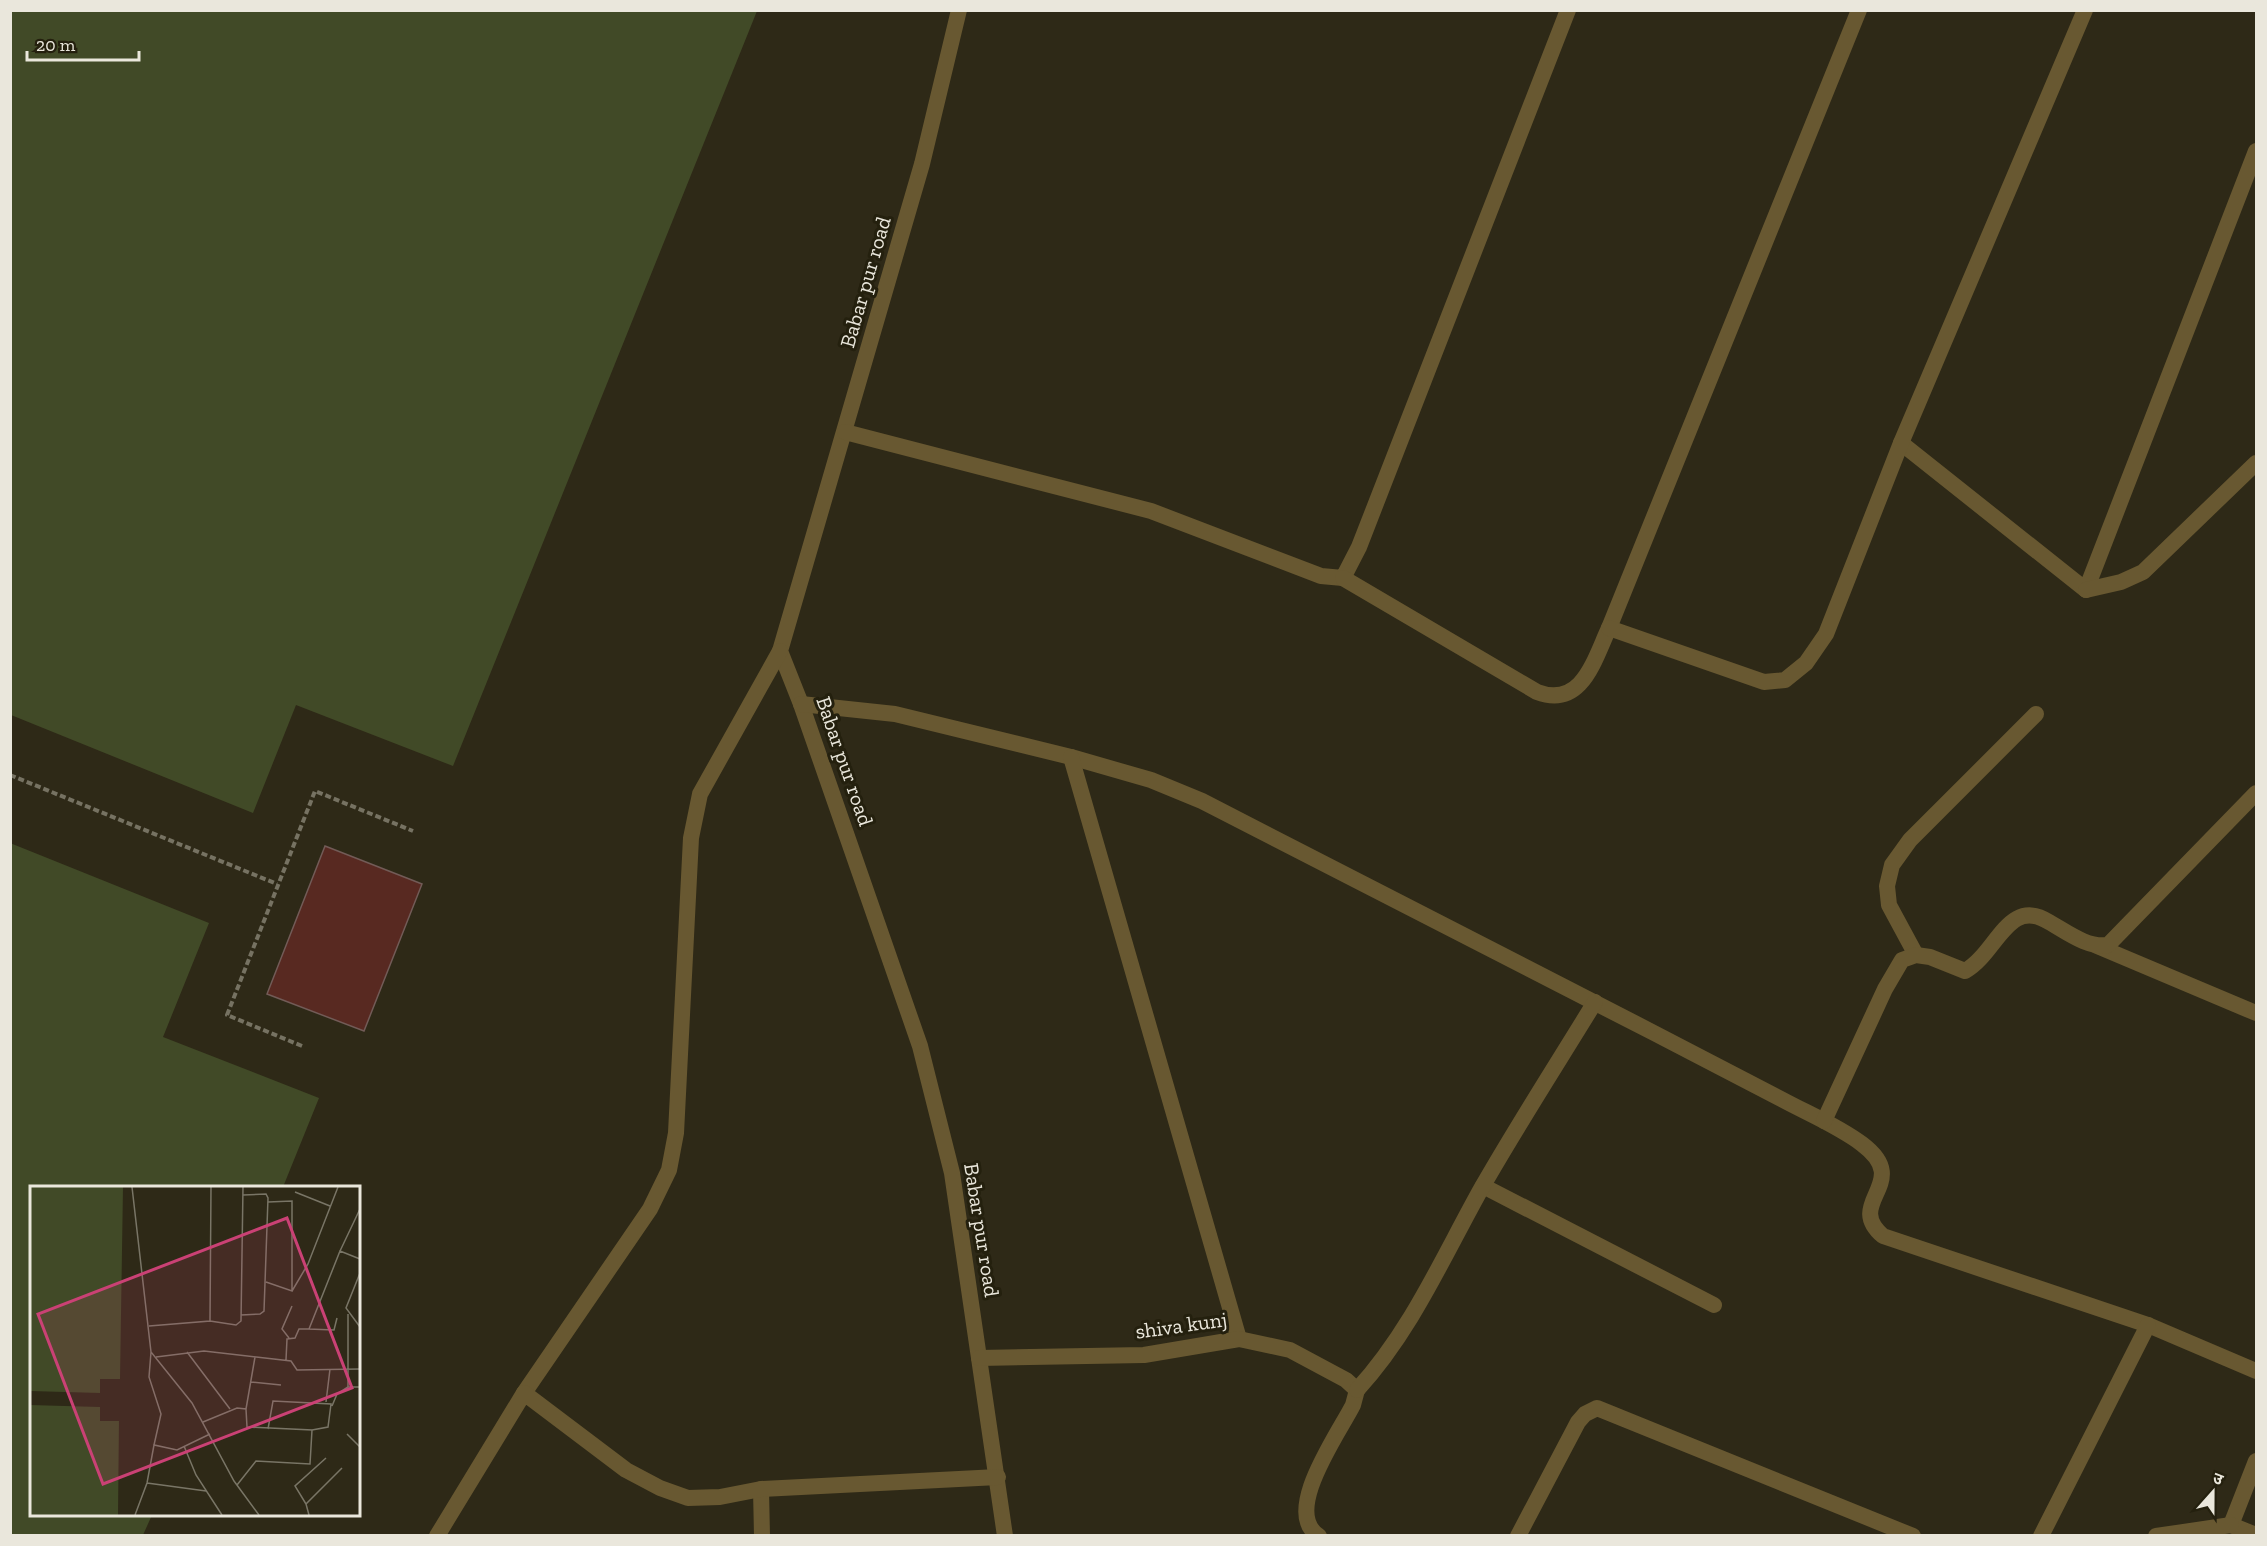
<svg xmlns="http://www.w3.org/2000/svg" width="2267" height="1546" font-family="'Zilla Slab','Noto Sans Devanagari',serif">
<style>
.green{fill:#414a27}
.building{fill:#582921;stroke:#725b57;stroke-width:1.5}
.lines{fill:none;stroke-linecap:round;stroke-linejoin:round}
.path{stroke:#767262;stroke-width:4;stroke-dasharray:6 3;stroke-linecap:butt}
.minor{stroke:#685831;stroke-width:16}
.labels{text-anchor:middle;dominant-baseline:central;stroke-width:6;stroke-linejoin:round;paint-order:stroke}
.street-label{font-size:21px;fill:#eae7dc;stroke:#24200e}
.inset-road{fill:none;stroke:#797566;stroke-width:1.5}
.view{fill:#ca4175;fill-opacity:0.15;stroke:#ca4175;stroke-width:3}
.inset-edge{fill:none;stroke:#eae7dc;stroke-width:3}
</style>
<rect width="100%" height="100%" fill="#2e2917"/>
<g class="green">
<path d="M10,11H757L453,766L296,705L253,813L11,715Z"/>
<path d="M10,843L209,923L163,1037L319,1098L283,1187L32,1188V1514L152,1515L143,1535H11Z"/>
</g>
<path class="building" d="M325,846L422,884L364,1031L267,994Z"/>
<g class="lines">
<g class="path">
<path d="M10,775L277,884"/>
<path d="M302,1046L227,1015L315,791L413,831"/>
</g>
<g class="minor">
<path d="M959,10L922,164L780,651L801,704L920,1046L952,1173L1005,1536"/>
<path d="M845,432L1151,511L1321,576L1343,578L1359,547L1568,10"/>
<path d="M1901,443L2086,590L2256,151"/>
<path d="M1343,578L1537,692C1582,709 1594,660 1609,628L1859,10"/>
<path d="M2086,590L2121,582L2143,572L2256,463"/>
<path d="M1609,628L1764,682L1785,680L1806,663L1826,634L1901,443L2085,10"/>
<path d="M801,704L895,714L1071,757L1151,780L1202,801C1353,878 1504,955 1654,1033C1697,1055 1740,1078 1783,1100C1809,1114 1838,1126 1862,1144C1914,1183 1843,1202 1883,1236L2148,1325L2256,1371"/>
<path d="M1071,757L1239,1339"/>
<path d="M2097,946L2256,1013"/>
<path d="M1916,955L1889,905L1887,886L1892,865L1910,840L2036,714"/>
<path d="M1824,1121L1885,989L1902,960L1916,955L1930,957L1965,971C1997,953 2008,896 2049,922C2067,932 2087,948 2108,945L2256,793"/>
<path d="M1483,1186L1714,1305"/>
<path d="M979,1358L1144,1355L1239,1339L1290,1350L1346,1380L1357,1390L1353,1405C1339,1433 1281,1513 1319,1536"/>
<path d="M1357,1390C1411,1331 1442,1259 1481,1189C1517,1126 1557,1064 1595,1002"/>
<path d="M524,1393L650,1209L669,1170L676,1133L691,838L700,794L780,651"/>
<path d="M2256,1461L2231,1525L2256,1535"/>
<path d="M761,1489L762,1536"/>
<path d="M437,1536L524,1393L626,1470L660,1488L688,1498L720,1497L761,1489L998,1477"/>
<path d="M1518,1536L1578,1422L1585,1414L1597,1408L1913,1536"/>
<path d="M2041,1536L2148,1325"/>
<path d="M2156,1536L2231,1525"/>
</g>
</g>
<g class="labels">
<g class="street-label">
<text transform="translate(865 282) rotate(-74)">Babar pur road</text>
<text transform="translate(845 761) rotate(71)">Babar pur road</text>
<text transform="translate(982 1230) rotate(81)">Babar pur road</text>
<text transform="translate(1181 1325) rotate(-8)">shiva kunj</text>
</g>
</g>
<g transform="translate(30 1186)">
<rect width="330" height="330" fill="#2e2917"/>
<path d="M0,1H93L90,193H70V207L0,205ZM0,219L70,221V235H89L88,329H0Z" fill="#414a27"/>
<path class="inset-road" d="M102,1L121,166L162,217L204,295L229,329M265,6L300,20M310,65L330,23M330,87L316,122L330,141M236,96L262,105V15L238,16M262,105L278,78L308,1M318,128V201H330M211,129L230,128L234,125L238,12L236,8L213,9M180,135L206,139L211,135L213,1M119,140L180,135L181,1M278,143L304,144L307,132M259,152L252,143L262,120M121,166L119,191L131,228L124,259M157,166L200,223M126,171L174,165L261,175L267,184L330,183M256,174L257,153L265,152L269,143H279L310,65L330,73M221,196L251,199M296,216L300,183M302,220L307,208L318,201M216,223L225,171M173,236L207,222L216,223L217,241L282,244L280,278L226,275L207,299M238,243L243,215L301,218L298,241L282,244M317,248L330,261M154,260L166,289L192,329M117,297L176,305M276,318L265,300L296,272M105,329L117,297L124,259L147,264L180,248M279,329L276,318L312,282"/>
<path class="view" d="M257,32L322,202L73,298L8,128Z"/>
<rect width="330" height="330" class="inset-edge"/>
</g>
<rect width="2267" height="1546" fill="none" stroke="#eae7dc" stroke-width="24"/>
<g transform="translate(2213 1492) rotate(21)" stroke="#24200e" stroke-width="4.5" paint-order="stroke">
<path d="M0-4.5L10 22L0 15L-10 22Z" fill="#eae7dc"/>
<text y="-9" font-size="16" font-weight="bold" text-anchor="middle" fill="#eae7dc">उ</text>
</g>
<path d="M27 51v9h112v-9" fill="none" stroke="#eae7dc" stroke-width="3"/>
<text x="36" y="51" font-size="18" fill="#eae7dc" stroke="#24200e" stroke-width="4.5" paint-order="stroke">20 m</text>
</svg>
